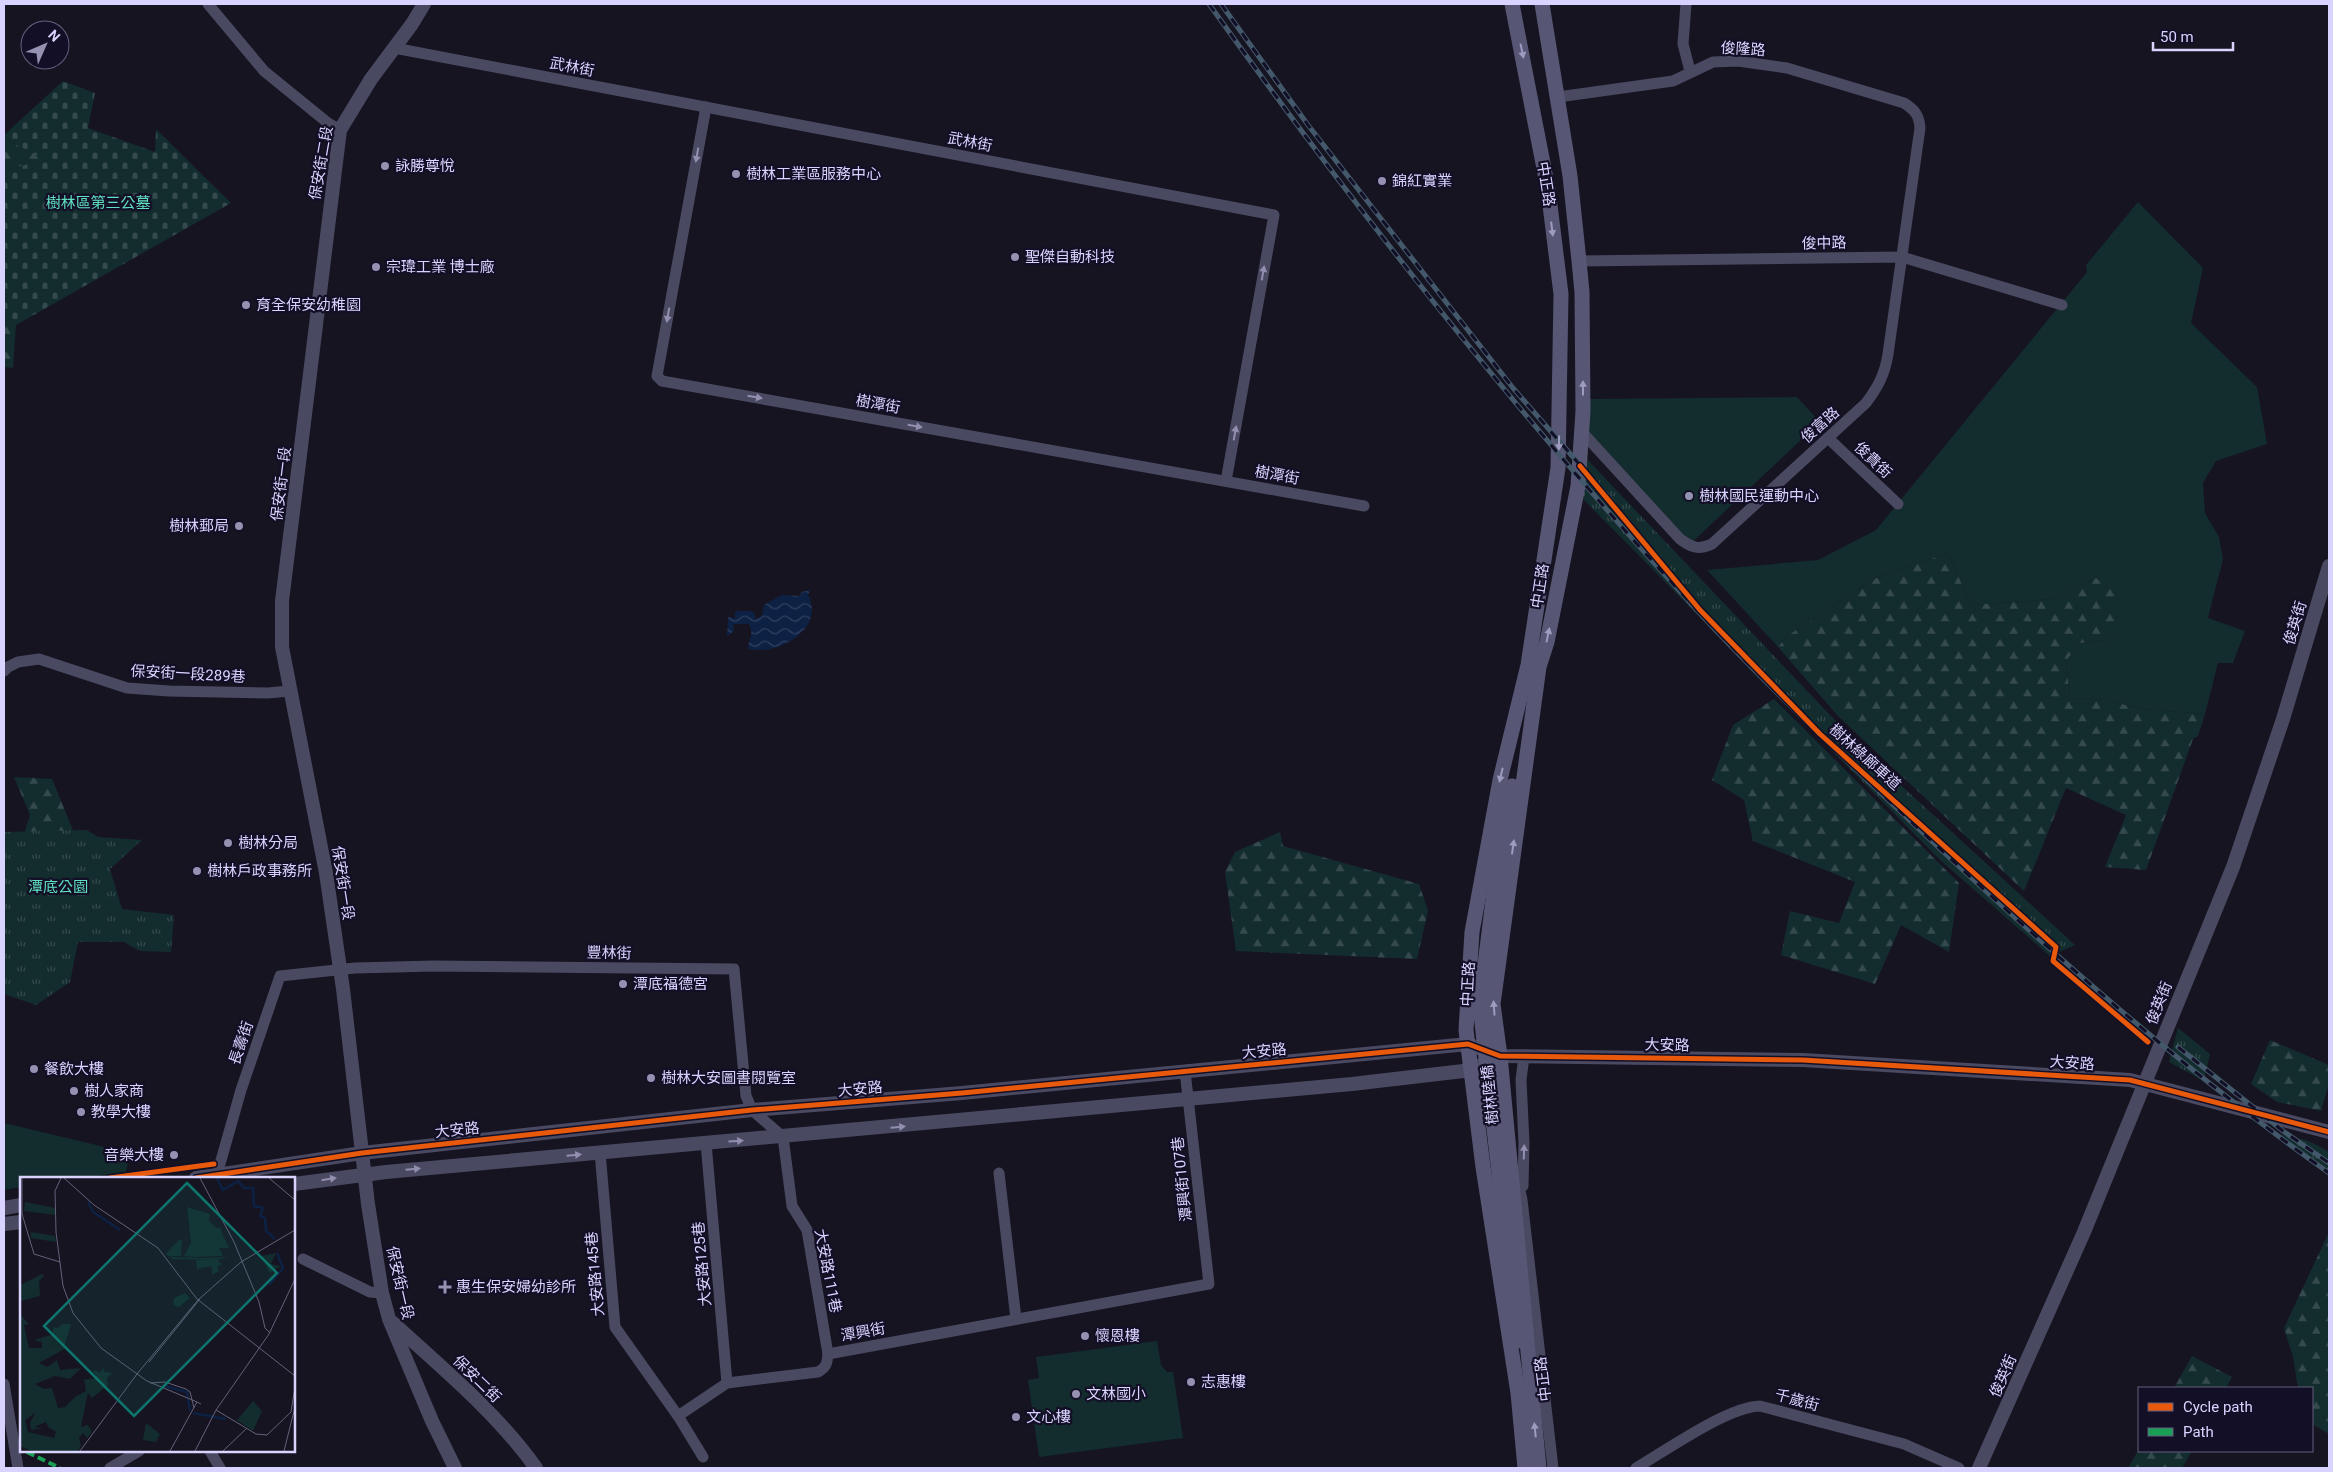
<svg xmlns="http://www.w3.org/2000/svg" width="2333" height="1472" font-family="Roboto,'Noto Sans TC',sans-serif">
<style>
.green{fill:#132c2d}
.forest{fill:url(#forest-firs)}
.cemetery{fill:url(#cemetery-stones)}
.park{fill:url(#park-tufts)}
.water{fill:url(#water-waves)}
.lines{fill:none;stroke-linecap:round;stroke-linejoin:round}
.minor{stroke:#4a4962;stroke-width:11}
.tertiary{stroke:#4a4962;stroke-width:14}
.secondary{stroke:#575674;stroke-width:15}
.rail-casing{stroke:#43596b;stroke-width:5}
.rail{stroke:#130f26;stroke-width:3;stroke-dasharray:9;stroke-linecap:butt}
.secondary-bridge{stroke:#575674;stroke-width:15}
.quiet{stroke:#1a9f57;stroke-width:4;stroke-dasharray:8 4;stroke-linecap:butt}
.cycleway-casing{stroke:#130f26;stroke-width:8}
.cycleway{stroke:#e8590c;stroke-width:5}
.oneway{fill:#9e9bc0}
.oneway2{fill:#928eb0}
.poi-dot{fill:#9591b1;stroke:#130f26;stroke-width:2}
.labels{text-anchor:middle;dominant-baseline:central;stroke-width:4.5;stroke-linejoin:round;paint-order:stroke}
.street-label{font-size:15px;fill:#d9d4ff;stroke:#130f26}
.poi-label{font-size:15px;fill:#d9d4ff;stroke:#130f26;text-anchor:start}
.park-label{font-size:15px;fill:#5fe0c0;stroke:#130f26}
.inset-river{fill:none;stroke:#0d2144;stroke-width:2.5}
.inset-road{fill:none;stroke:#64617a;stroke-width:1}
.view{fill:#0f766e;fill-opacity:0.15;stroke:#0f766e;stroke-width:2.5}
.inset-edge{fill:none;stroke:#d9d4ff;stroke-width:2.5}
</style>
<defs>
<pattern id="forest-firs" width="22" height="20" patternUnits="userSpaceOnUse" patternTransform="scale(1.25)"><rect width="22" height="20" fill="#132c2d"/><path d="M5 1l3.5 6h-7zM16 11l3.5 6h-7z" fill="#354a4c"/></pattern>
<pattern id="cemetery-stones" width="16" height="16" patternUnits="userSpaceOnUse" patternTransform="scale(1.25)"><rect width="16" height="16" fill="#132c2d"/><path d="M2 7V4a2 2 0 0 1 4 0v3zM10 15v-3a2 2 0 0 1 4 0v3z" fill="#354a4c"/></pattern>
<pattern id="park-tufts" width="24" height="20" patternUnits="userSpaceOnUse" patternTransform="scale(1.25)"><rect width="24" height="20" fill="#132c2d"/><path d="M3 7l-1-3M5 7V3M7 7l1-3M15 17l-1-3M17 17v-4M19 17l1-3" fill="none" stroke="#354a4c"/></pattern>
<pattern id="water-waves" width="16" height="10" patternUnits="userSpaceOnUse" patternTransform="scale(1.25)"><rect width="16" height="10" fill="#0d2144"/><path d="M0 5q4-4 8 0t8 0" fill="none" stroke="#304060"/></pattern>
</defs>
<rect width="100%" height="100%" fill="#161421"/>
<g class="green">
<path d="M2138,202L2203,268L2191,323L2257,387L2267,444L2216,461L2203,483L2205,513L2219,537L2223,559L2208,618L2245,631L2233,663H2218L2205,714L2143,709L2105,700L2070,698L2066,661L2080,643L2116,639L2096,578L2054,599L1971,605L1948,553L1878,577L1787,636L1778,647L1707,570L1818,560L1876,530L2087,272L2086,265Z"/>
<path d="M1797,397L1820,422L1685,549L1588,442L1590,399Z"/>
<path d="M4,1123L130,1153L126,1172L81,1178H21V1187L4,1190Z"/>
<path d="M1157,1341L1161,1365L1167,1372H1173L1183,1438L1039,1457L1028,1380L1039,1378L1036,1357Z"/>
</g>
<g class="forest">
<path d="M4,138L47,160L4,170Z"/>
<path d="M4,315L16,325L13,368L4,367Z"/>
<path d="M1948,553L1971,605L2054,599L2096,578L2115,592L2116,639L2080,643L2066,661L2070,698L2105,700L2143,709L2205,714L2198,736L2193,739L2146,870L2105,867L2126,815L2066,788L2024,891L1838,716L1778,647L1787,636L1878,577Z"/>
<path d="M1774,699L1959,883L1949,952L1901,925L1875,984L1781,955L1790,911L1839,923L1855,882L1753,841L1744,800L1712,780L1733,725Z"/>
<path d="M14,777L52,779L91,874L22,841L30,815Z"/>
<path d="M1280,832L1283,846L1419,884L1428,911L1417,959L1236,951L1225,872L1235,852Z"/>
<path d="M2270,1040L2329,1065V1083L2321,1111L2277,1102L2251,1084Z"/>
<path d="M2329,1232V1434L2312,1424V1388H2298L2293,1357L2284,1328Z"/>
<path d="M2192,1356L2232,1377L2226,1388H2174Z"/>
<path d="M2139,1449V1451H2192L2182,1468H2128Z"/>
</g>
<path class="cemetery" d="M63,81L95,93L88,128L155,152L156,129L231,203L16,325L4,315V170L46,160L4,138V135Z"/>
<g class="park">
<path d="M1584,456L1868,755L2075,945L2050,956L1940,860L1583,499Z"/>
<path d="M87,830L98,837L142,840L110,869L122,909L174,915L171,952L140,951L124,942H78L70,982L36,1005L4,994V832Z"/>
<path d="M2178,1028L2210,1054L2204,1081L2169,1062Z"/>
<path d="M2277,1134C2296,1137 2313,1141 2329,1152V1173Z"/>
</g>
<path class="water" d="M810,590L808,595C826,629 778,656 749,649L748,645C751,638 753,631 749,624H733L734,631L727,636L728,617L735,618V611H751L755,614V618H758L762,616L764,605L782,595L799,596L802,592Z"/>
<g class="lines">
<g class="minor">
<path d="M208,4L264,71L328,123L340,130"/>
<path d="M1686,4L1683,44L1690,71"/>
<path d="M394,48L1274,215L1226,481"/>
<path d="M1558,97L1673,81L1713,62L1738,61L1787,68L1904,103C1915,110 1919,115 1920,128L1888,354C1885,374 1878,387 1866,403L1712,544C1699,550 1692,548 1680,539L1582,432"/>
<path d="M706,107L657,376L662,381L1364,506"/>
<path d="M1579,261L1902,257L2062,305"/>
<path d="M1828,438L1898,504"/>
<path d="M4,671L8,667L18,662L39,659L127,688L169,691L268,693L289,691"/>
<path d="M706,1143L727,1383"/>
<path d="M600,1152L615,1327L678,1416L703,1457"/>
<path d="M999,1173L1016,1319"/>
<path d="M1517,1177L1522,1200L1553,1468"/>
<path d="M216,1178L241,1090L280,976L355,968L434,966L734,969L746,1096L752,1110L783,1137L792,1206L807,1230L828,1354"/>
<path d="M1523,1186L1524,1143L1521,1080L1524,1056"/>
<path d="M303,1259L370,1292L382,1293"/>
<path d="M4,1384L18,1468"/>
<path d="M678,1416L727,1383L818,1372C827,1367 827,1363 828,1354L1209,1284L1185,1071"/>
<path d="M210,1451L220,1468"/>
<path d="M110,1468L139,1451"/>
<path d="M1636,1468C1667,1450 1727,1407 1760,1406L1904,1444L1959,1468"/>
</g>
<g class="tertiary">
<path d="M424,4L412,24L371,79L340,130L282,601V647L326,873L343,989L368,1204L382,1293L389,1319L432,1421L455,1468"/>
<path d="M196,1178L362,1153L752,1110L962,1093L1468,1044L1500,1056L1803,1060L2130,1080L2329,1132"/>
<path d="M294,1184L386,1172L1352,1084L1472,1070L1481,1065"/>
<path d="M4,1208L21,1205"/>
<path d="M4,1224L21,1222"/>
<path d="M393,1323C443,1369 497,1413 536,1468"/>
<path d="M1979,1468L2084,1232L2233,867L2283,719L2329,566"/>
</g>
<g class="secondary">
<path d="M1512,4L1548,189L1561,294L1558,468L1528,665L1500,780L1472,932L1466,1030L1483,1167L1518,1393L1525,1468"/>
<path d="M1495,884L1512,786"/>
<path d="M1539,1468L1500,1056L1493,1004L1539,667L1547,642L1578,486L1583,411L1582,292L1579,261L1570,176L1542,4"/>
</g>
<g class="rail-casing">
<g id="rail">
<path d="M1209,4C1359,214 1520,418 1695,608C1767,686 1845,759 1922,832C2051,953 2185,1071 2329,1173"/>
<path d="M1221,4L1308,125L1513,388L1613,503"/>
<path d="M2178,1047L2283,1131L2329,1163"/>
</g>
</g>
<use href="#rail" class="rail"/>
<path class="secondary-bridge" d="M1495,884L1480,1005L1518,1341"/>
<path class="quiet" d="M27,1452L60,1468"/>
<g class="cycleway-casing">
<g id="cycleway">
<path d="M1580,466L1700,610L1820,734L2056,947L2053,961L2148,1042"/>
<path d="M110,1178L214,1164"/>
<path d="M196,1178L362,1153L752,1110L962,1093L1468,1044L1500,1056L1803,1060L2130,1080L2329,1132"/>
</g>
</g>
<use href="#cycleway" class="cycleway"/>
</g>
<defs><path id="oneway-solid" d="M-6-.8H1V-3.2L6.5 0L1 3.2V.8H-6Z" transform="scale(1.25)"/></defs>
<g class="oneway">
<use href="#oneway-solid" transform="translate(1522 51) rotate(78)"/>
<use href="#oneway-solid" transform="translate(1552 229) rotate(83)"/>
<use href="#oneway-solid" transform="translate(1583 388) rotate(-90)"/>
<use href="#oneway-solid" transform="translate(1559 443) rotate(91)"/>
<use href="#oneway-solid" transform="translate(1548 635) rotate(-78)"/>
<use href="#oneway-solid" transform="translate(1501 775) rotate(103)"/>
<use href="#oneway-solid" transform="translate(1513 847) rotate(-82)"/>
<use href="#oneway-solid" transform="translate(1494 1008) rotate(-94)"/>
<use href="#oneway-solid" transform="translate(1535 1430) rotate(-96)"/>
</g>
<g class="oneway2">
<use href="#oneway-solid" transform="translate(697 155) rotate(100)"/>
<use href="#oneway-solid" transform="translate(1263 273) rotate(-80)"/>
<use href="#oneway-solid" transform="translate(668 315) rotate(100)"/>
<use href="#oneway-solid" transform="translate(755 397) rotate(10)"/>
<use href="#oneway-solid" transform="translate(915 426) rotate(10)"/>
<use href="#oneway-solid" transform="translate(1235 433) rotate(-80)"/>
<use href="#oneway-solid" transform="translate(898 1127) rotate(-5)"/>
<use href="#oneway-solid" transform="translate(736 1141) rotate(-4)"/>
<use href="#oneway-solid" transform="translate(1524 1152) rotate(-88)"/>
<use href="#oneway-solid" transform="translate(574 1155) rotate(-5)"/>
<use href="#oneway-solid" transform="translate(413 1169) rotate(-5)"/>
<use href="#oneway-solid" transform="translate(329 1179) rotate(-9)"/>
</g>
<g class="poi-dot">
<circle cx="385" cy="166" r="5"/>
<circle cx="736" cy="174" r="5"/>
<circle cx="1382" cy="181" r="5"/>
<circle cx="1015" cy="257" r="5"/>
<circle cx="376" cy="267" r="5"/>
<circle cx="246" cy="305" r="5"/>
<circle cx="1689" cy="496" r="5"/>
<circle cx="239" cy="526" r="5"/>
<circle cx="228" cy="843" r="5"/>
<circle cx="197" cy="871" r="5"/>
<circle cx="623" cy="984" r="5"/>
<circle cx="34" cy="1069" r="5"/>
<circle cx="651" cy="1078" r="5"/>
<circle cx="74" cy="1091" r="5"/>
<circle cx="81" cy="1112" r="5"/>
<circle cx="174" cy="1155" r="5"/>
<path d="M442.5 1279.5h5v5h5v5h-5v5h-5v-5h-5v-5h5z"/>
<circle cx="1085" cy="1336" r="5"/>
<circle cx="1191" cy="1382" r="5"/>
<circle cx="1076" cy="1394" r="5"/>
<circle cx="1016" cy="1417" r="5"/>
</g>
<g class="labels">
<g class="street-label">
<text transform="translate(1743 49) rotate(3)">俊隆路</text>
<text transform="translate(572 67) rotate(11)">武林街</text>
<text transform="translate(970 142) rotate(11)">武林街</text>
<text transform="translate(321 163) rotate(-80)">保安街二段</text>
<text transform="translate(1546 184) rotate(81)">中正路</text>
<text transform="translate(1824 243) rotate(-1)">俊中路</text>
<text transform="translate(878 404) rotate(10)">樹潭街</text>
<text transform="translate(1820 425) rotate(-42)">俊富路</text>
<text transform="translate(1873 460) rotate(43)">俊貴街</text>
<text transform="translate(1277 475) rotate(10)">樹潭街</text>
<text transform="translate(281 484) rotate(-83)">保安街一段</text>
<text transform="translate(1540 586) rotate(-81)">中正路</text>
<text transform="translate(2295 623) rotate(-73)">俊英街</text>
<text transform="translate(188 674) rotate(3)">保安街一段289巷</text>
<text transform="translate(1865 757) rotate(42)">樹林綠廊車道</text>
<text transform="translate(343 883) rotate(81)">保安街一段</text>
<text transform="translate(609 953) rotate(1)">豐林街</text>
<text transform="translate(1468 984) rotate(-87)">中正路</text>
<text transform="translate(2159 1003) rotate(-68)">俊英街</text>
<text transform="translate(241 1043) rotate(-71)">長壽街</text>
<text transform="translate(1667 1045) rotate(1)">大安路</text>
<text transform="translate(1264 1051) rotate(-5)">大安路</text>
<text transform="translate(2072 1063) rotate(4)">大安路</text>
<text transform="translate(860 1089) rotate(-5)">大安路</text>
<text transform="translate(1490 1095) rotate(-96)">樹林陸橋</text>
<text transform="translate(457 1130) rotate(-6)">大安路</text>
<text transform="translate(1182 1179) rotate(-96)">潭興街107巷</text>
<text transform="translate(702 1264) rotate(-95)">大安路125巷</text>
<text transform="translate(828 1271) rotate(79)">大安路111巷</text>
<text transform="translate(595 1274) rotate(-95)">大安路145巷</text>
<text transform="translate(400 1283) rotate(77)">保安街一段</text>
<text transform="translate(863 1332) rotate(-10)">潭興街</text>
<text transform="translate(2003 1376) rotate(-66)">俊英街</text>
<text transform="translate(477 1379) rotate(44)">保安二街</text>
<text transform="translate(1543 1379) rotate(-97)">中正路</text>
<text transform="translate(1797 1400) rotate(15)">千歲街</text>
</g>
<g class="poi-label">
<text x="395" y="166">詠勝尊悅</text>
<text x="746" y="174">樹林工業區服務中心</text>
<text x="1392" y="181">錦紅實業</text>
<text x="1025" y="257">聖傑自動科技</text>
<text x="386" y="267">宗瑋工業 博士廠</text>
<text x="256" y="305">育全保安幼稚園</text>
<text x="1699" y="496">樹林國民運動中心</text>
<text x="229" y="526" text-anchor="end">樹林郵局</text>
<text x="238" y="843">樹林分局</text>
<text x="207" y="871">樹林戶政事務所</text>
<text x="633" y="984">潭底福德宮</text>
<text x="44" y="1069">餐飲大樓</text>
<text x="661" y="1078">樹林大安圖書閱覽室</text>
<text x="84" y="1091">樹人家商</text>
<text x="91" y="1112">教學大樓</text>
<text x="164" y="1155" text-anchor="end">音樂大樓</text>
<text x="456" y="1287">惠生保安婦幼診所</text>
<text x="1095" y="1336">懷恩樓</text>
<text x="1201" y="1382">志惠樓</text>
<text x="1086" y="1394">文林國小</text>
<text x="1026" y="1417">文心樓</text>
</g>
<g class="park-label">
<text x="98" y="203">樹林區第三公墓</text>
<text x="58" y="887">潭底公園</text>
</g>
</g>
<g transform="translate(20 1177)">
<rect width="275" height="275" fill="#161421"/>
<path d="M167,30L190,37L189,44L197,51L200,50L203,58L194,65L187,60L182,65L178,64L173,80L164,79L171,66ZM159,63H162L161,79H148L146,76Z" fill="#132c2d"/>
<path d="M188,56L193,58L194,65L203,58L209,71H199L203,79L173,80L177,63L182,65ZM256,76L251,87L261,89L250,96L241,79ZM176,83H198L202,88L197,89L199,94L192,98V89L177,92ZM22,97L24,99L19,104L20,119L1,124L0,132V108ZM165,116L170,121L158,131L153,127L154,121ZM0,137L9,147L4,148L9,171H22V165L14,163L37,156L32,169L45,168L48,170L19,186L27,190L37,183L40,193L61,191L50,202L35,199L15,207L24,212L32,211L38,231L45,230L56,219L66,214L64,202L73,203L77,199L73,195L75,193L83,197L75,216L68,215L61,250L68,248L72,255L67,261L63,256L59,261L61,269L58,274H11L0,269ZM15,236L10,246L11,253L22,251L14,250L26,245L28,250L36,255L34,261L8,255L5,243Z" fill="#132c2d" fill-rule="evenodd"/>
<path d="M42,147H51L45,168L32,169L37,156L33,157V150L38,151Z" fill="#132c2d"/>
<path d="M5,25L35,31V38L4,34ZM11,55L35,59L36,65L11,61ZM149,80L185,81L209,80L196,83L152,82ZM84,191V195L93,196L87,201L88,208L72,221L68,216L71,210L69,201L73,202ZM233,224L242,234L233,254L217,243ZM126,246L140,257L136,265L123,263Z" fill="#132c2d"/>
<path class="inset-river" d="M197,1L203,13L218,4L224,11H233L234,29L243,31L240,39L245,41L246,54L255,62M68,25L73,35L100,53M249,108L263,91L257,76M144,209L167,215L170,234M173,236L206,242"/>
<path class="inset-road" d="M2,1V37L14,77L40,85M41,1L35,14L36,55L43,109L53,136L81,171L127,204L177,225M44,1L74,28L138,71L177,122L275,199M180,1L214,65L239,125L245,151L250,156M249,1L275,23M129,185L180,122M130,206L145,205L166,212L170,215L174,231M196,233L249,157L275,102M196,233L236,257L247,258L271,235L275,210M60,274L117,197L178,123L221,85L275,53M150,274L177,225L181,227M175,274L196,233M203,274L227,251M264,274L275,230"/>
<path class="view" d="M167,6L257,96L114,239L24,149Z"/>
<rect width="275" height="275" class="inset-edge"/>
</g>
<rect width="2333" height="1472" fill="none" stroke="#d9d4ff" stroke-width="10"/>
<rect x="2138" y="1387" width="175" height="65" fill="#130f26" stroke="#625e7d"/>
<rect x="2148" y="1403" width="25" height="8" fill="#e8590c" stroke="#625e7d"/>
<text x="2183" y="1412" font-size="15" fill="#d9d4ff">Cycle path</text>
<rect x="2148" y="1428" width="25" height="8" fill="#1a9f57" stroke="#625e7d"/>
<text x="2183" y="1437" font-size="15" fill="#d9d4ff">Path</text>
<g transform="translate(45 45) rotate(45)"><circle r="24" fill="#130f26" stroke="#625e7d"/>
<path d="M0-4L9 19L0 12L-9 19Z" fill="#9591b1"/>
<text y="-8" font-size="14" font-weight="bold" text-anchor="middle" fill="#d9d4ff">N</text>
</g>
<path d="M2153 42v8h80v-8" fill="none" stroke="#d9d4ff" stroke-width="2.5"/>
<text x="2160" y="42" font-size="15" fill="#d9d4ff" stroke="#130f26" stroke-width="4" paint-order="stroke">50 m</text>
</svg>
